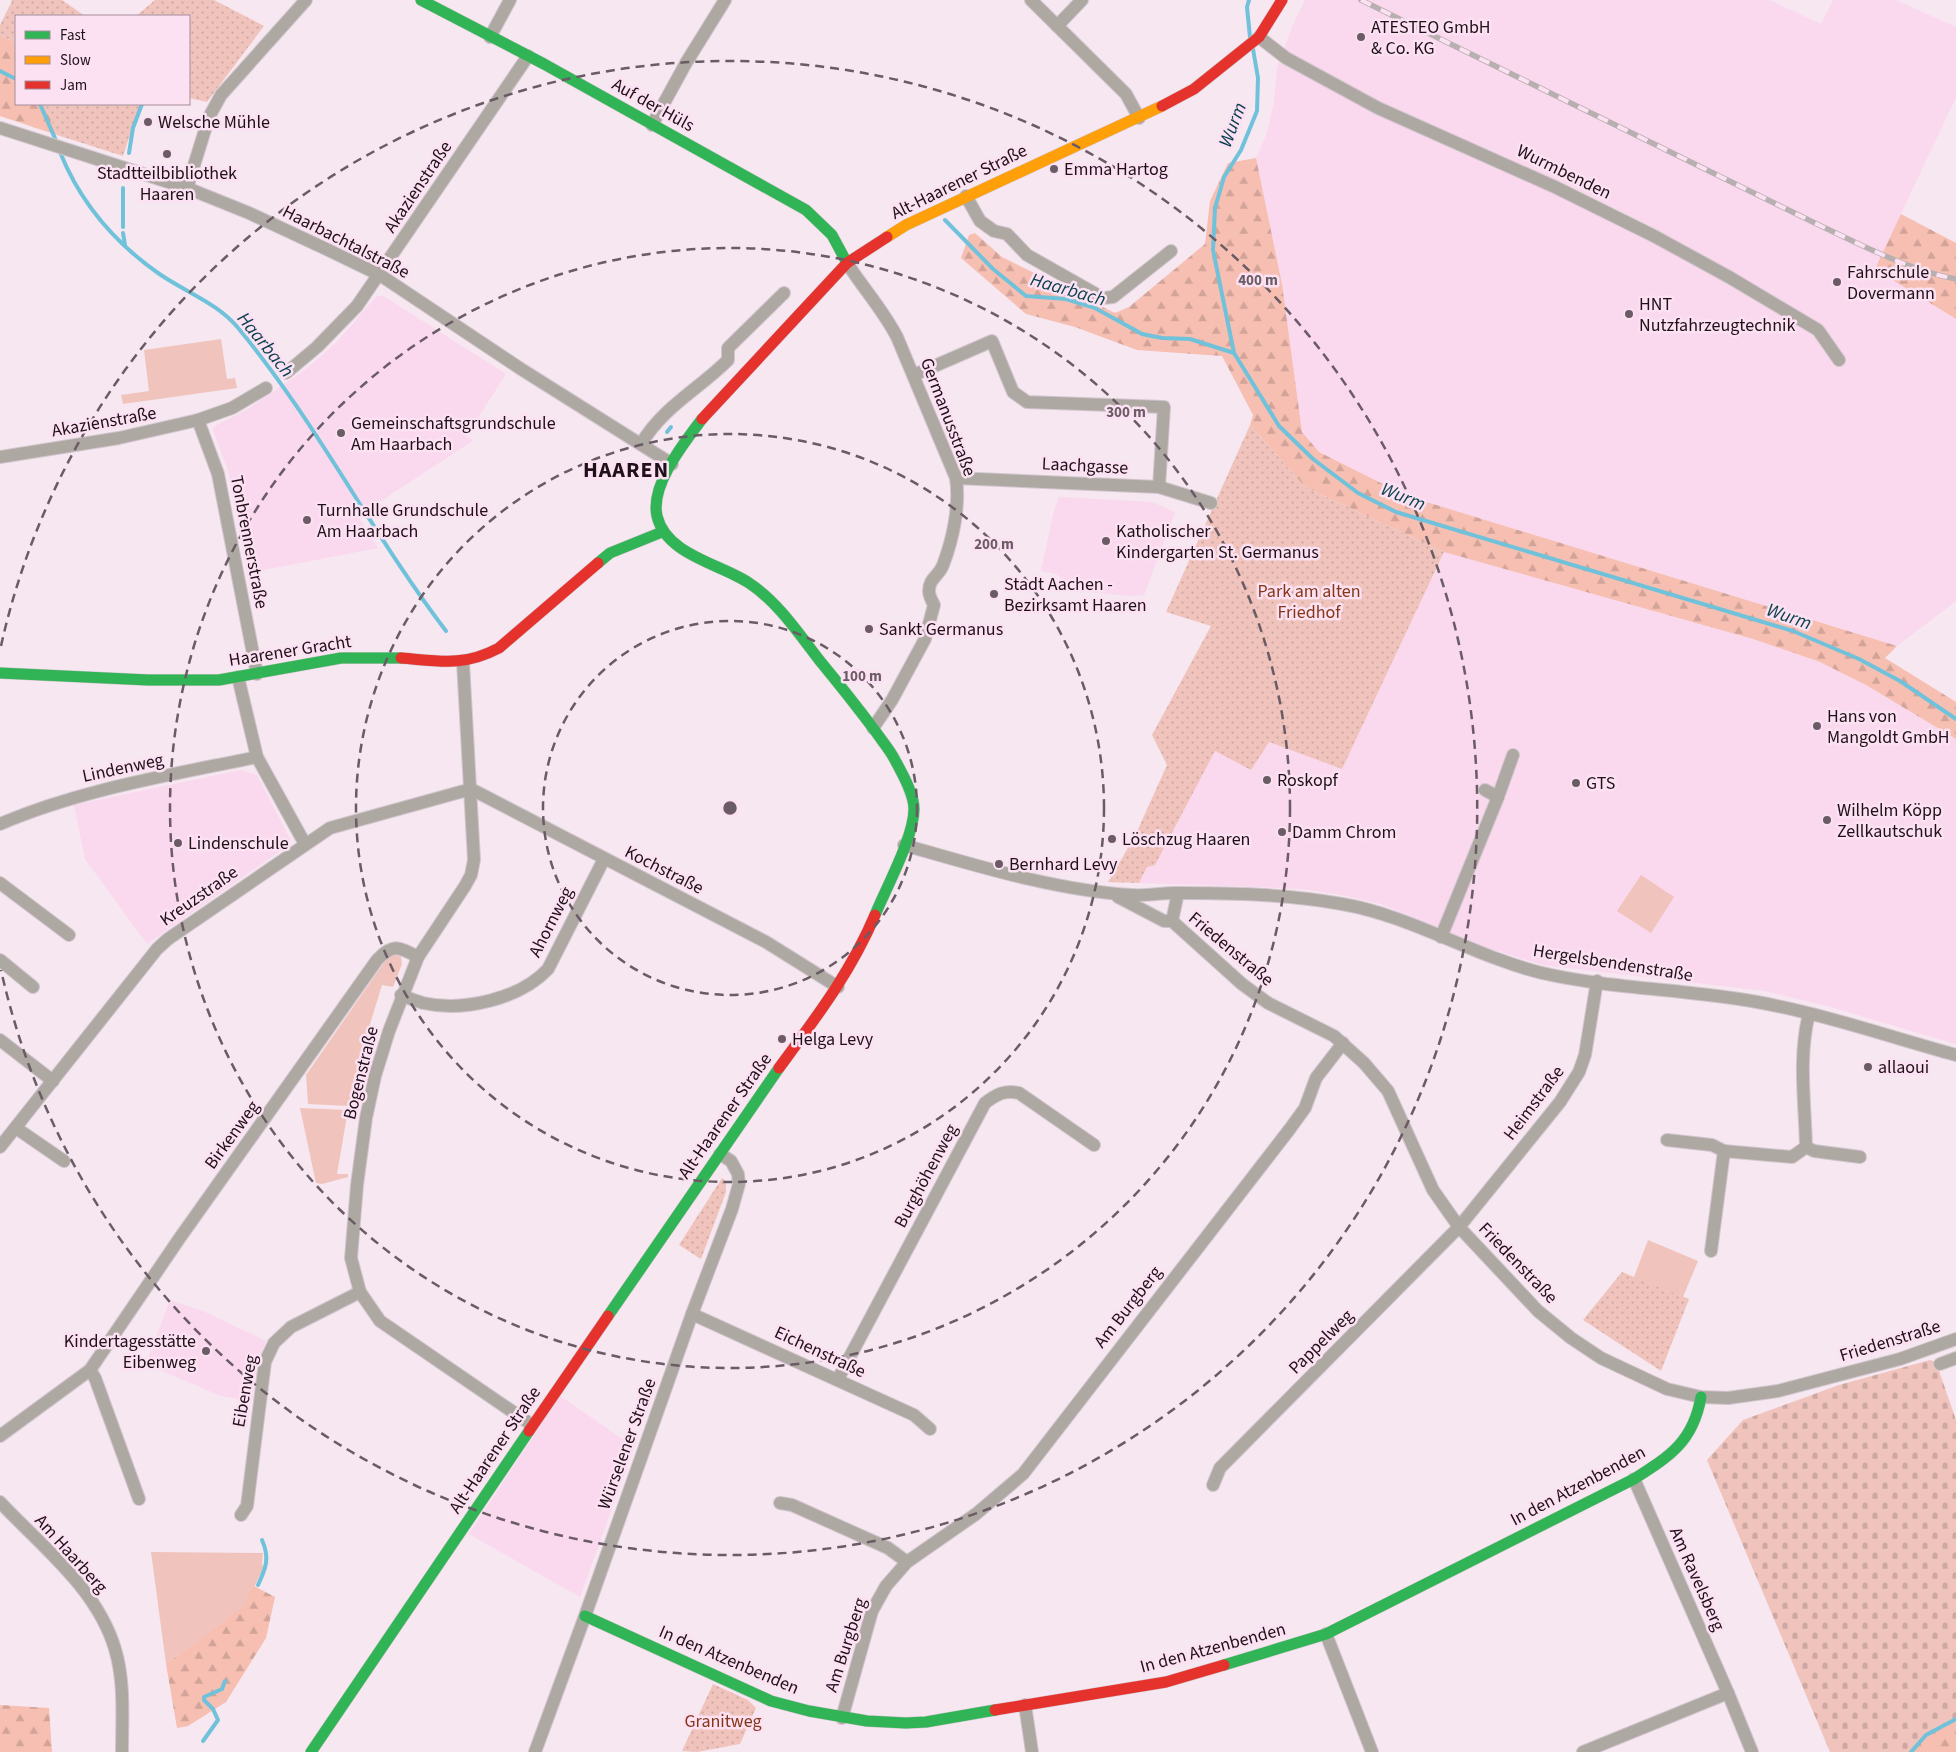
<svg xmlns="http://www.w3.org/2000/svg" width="1956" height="1752" font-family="'Source Sans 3',sans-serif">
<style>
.built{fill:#fad8ee}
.grass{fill:#f0c4bc}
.forest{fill:url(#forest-firs)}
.cemetery{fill:url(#cemetery-stones)}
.park{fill:url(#park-dots)}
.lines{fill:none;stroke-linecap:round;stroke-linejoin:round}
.stream{stroke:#70c2db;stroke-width:4}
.street-casing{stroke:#d2c6ce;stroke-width:14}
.fast-casing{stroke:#d2c6ce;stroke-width:12}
.slow-casing{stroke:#d2c6ce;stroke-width:12}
.jam-casing{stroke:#d2c6ce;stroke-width:12}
.street{stroke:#aea8a2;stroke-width:12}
.fast{stroke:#30b455;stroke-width:11}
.slow{stroke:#ff9f0a;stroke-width:11}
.jam{stroke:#e5322d;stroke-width:11}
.rail-casing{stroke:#b8afb0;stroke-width:5.5}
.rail{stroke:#fce1f2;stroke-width:4;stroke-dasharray:11;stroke-linecap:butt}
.ring{fill:none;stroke:#6a5b65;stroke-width:2.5;stroke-dasharray:9 6}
.poi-dot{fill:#6a5b65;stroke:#fce1f2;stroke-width:2}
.labels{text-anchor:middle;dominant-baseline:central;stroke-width:5;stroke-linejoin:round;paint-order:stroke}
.poi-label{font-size:18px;fill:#1f101a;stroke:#fce1f2;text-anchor:start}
.street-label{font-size:18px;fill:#1f101a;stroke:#fce1f2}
.park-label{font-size:18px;fill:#853619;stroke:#fce1f2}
.water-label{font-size:19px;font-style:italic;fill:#083f4d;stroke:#fce1f2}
.district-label{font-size:22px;font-weight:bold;letter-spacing:1px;fill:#1f101a;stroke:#fce1f2}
.centre{fill:#6a5b65;stroke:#fce1f2;stroke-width:2.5}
.ring-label{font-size:15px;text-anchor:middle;font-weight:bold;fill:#6a5b65;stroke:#fce1f2;stroke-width:5;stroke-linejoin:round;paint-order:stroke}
</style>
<defs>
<pattern id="forest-firs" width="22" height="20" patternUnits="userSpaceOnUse" patternTransform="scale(1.25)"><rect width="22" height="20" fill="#f6bfb2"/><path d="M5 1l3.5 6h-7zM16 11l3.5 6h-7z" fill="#d2a398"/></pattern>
<pattern id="cemetery-stones" width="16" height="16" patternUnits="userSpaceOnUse" patternTransform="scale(1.25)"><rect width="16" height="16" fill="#f0c4bc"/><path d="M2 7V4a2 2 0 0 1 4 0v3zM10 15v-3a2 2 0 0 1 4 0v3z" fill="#cda7a1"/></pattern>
<pattern id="park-dots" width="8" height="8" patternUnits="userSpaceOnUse" patternTransform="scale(1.25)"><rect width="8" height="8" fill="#f0c4bc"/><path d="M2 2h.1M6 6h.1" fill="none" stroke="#cda7a1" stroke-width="1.8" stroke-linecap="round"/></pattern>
</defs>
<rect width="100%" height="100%" fill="#f6e7f1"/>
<g class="built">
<path d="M1305,0H1769L1821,24L1833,0H1896L1956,27V97L1875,269L1956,319V601L1897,646L1407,496L1319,452L1302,432L1282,284L1256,158L1266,136L1274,103L1277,68L1292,27Z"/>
<path d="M379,296H383L506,374L466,436L474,440L358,516L378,548L248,573L228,470L213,430L215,426L248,409L306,369L336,343L376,297Z"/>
<path d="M1059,497L1152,502L1175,512L1144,595L1129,596L1081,591L1056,574L1041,571L1054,511Z"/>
<path d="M1444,552L1753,639L1820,662L1866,685L1956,739V1044L1827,1006L1765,991L1543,965L1488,948L1381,904L1346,896L1310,890L1262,887L1139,883L1147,867L1155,864L1215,750L1269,742L1342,768Z"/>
<path d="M241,770L257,775L290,839V844L147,944L85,859L74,805Z"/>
<path d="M170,1300L203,1311L266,1341L258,1361L252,1401L221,1396L146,1364Z"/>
<path d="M560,1396L634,1447L580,1597L469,1534Z"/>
</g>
<g class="grass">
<path d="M221,339L227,379L235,378L237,388L123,404L121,395L149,391L144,350Z"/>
<path d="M1641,875L1674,897L1651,933L1617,911Z"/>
<path d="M397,955L401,957L402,964L393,987L382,985L363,1047L349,1106L308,1104L306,1075L385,961L389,956Z"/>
<path d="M300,1108L348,1110L337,1174H348V1177L322,1184L316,1183Z"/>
<path d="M1648,1240L1698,1261L1683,1297L1634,1277Z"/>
<path d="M151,1552L263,1553L262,1565L264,1566L246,1605L166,1664Z"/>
</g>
<g class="forest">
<path d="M0,35L16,43V104H45L57,135L0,116Z"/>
<path d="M1256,158L1282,284L1302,432L1319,452L1407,496L1897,646L1885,658L1956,702V739L1866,685L1820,662L1753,639L1444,552L1305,487L1250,425L1253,415L1222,356L1137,350L1075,327L1026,314L961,258L969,235L975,233L1002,257L1115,313L1129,307L1205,244L1210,201L1228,163Z"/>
<path d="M1901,214L1956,243V319L1875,269Z"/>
<path d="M254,1586L275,1597L266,1638L226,1702L188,1726L177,1728L166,1664L245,1605L246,1598Z"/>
<path d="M0,1705L49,1708L52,1752H0Z"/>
<path d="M1956,1717V1752H1909L1925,1734Z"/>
</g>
<path class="cemetery" d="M1930,1360L1936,1362L1956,1420V1717L1925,1734L1909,1752H1830L1707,1460L1743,1420L1839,1385Z"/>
<g class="park">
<path d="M11,0H62L85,16H16V43L0,35V25L12,1Z"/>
<path d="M155,0H214L264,26L207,102L189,98V16H136Z"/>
<path d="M45,104H140L123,156L57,135Z"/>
<path d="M1250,425L1305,487L1444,552L1342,769L1269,742L1251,770L1215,751L1155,865L1147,867L1139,883L1108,882L1135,836L1167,765L1152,735L1211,626L1166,612Z"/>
<path d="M722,1178L726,1181V1192L701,1259L679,1245Z"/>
<path d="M1622,1272L1689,1299L1661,1371L1583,1320Z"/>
<path d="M713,1684L748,1700L756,1708L740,1744L697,1752L682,1751Z"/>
</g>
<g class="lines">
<g class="stream">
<path d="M1249,0L1247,7L1250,37"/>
<path d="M1253,49L1258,78L1257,111L1241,150L1224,177L1215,208L1213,250L1234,353L1279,426L1313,459L1358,493L1396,512L1793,631L1859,659L1900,681L1956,719"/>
<path d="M0,71L16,79"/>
<path d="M40,104L57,143"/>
<path d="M60,152C80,202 114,242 158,273C185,292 218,303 239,329C317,423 372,534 446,631"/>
<path d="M129,153L133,128L142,104"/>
<path d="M945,220L993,269L1026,296L1066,299L1095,308L1142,334L1162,338L1190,339L1234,353"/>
<path d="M123,227V188"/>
<path d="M123,233L125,245"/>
<path d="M667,432L671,427"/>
<path d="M258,1585C266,1568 270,1558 262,1540"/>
<path d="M203,1741L218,1720L213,1709L204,1700V1697L222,1689L225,1681"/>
<path d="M1911,1752L1926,1735L1956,1719"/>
</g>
<g class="street-casing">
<g id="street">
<path d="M1031,0L1126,94L1139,118"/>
<path d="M1057,26L1082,0"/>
<path d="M490,37L510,0"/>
<path d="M1259,37L1286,58L1378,108L1555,187L1654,236L1729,277L1818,330L1839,360"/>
<path d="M652,125L686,63L725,0"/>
<path d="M0,128L187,188L249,213L324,248L380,275L521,369L672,464"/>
<path d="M187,188L209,117L221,95L306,0"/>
<path d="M966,196L980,221L994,231L1007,234L1027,255L1103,298L1113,297L1171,251"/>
<path d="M847,263C863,288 883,310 897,337L956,478C960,506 953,539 943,565C939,576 929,578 929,591C929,596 932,601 934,605L925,639L892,700L873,728"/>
<path d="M286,373L317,347L357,306L528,56"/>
<path d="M914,375L992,341L1013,392L1027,402L1164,407L1159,487"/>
<path d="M198,420L218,474L257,674"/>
<path d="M641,444C663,407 699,389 728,360V348L784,293"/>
<path d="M0,457L119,438L198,420L232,408L266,388"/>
<path d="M956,478L1159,487L1211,503"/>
<path d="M463,662L474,860L471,875L465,886L418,957L389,1031L375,1076L366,1118L357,1185L351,1258L360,1292L380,1321L532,1425"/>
<path d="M238,677L257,757L305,844"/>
<path d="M471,789L766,942L838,987"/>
<path d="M1485,790L1498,797L1513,755"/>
<path d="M0,824C82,789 171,775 257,757"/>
<path d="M904,845C978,866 1054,890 1131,895C1146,896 1160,893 1175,893C1229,893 1289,894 1342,904C1412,916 1473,956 1542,973C1612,989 1686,989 1757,1002C1824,1014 1890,1037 1956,1055"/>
<path d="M0,883L69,935"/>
<path d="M1118,897L1164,921H1172L1242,984L1268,1003L1334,1036L1364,1063L1388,1091L1433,1190L1459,1227L1538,1311L1571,1338L1601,1358L1667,1389L1701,1397L1728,1398L1778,1391L1900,1359L1956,1339"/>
<path d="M1172,921L1178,893"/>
<path d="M1441,937L1498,797"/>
<path d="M0,960L33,987"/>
<path d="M401,995C408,998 416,1001 423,1003C463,1012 520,999 548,969L604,859"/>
<path d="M0,1040L53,1081"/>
<path d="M16,1128L64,1161"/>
<path d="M1667,1140L1712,1145L1724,1151"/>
<path d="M0,1147L157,949L168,939L330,828L471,789"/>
<path d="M1806,1147L1814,1151L1860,1157"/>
<path d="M1711,1251L1724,1151L1792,1157L1806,1147C1805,1103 1798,1057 1809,1014"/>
<path d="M692,1314L914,1415L930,1429"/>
<path d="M1940,1364L1956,1358"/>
<path d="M90,1370L95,1378L139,1499"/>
<path d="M838,1379L985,1103C997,1094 1004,1090 1019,1093L1094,1145"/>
<path d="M0,1436L90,1370L179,1239L377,960C393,943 399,947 418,957"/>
<path d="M1634,1479L1728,1693L1752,1752"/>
<path d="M1213,1485L1220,1468L1459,1227L1560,1102L1579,1072L1585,1055L1597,981"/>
<path d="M0,1502C41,1546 97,1588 115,1649C125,1682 122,1718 122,1752"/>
<path d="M780,1503L792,1505L888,1548L907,1562"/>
<path d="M241,1515L247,1506L265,1362L274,1343L291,1327L360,1292"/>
<path d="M1326,1634L1372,1752"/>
<path d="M1025,1705L1032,1752"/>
<path d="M842,1718L872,1611L886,1586L907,1562L976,1514L1023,1474L1289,1130L1305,1108L1316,1078L1343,1043"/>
<path d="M535,1752L585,1616L692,1314L732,1209L739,1184L738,1174L731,1161L720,1154"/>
<path d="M1583,1752L1728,1693"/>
</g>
</g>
<g class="fast-casing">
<g id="fast">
<path d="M421,0L544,64L806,210L832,235L847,263"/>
<path d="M702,419C684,443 650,485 657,516C666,555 721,564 749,583C778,602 799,634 820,661C839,684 858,708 876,732C882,741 890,750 895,760C902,773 914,794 914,809C914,837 886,888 875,915"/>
<path d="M598,563L610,553L662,532"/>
<path d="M0,673L148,680H219L341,658H401"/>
<path d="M608,1316L779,1068"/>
<path d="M585,1616L771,1701L809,1711L867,1721L906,1723L926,1722L995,1710"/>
<path d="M1224,1665L1326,1634L1634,1479C1670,1456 1693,1442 1701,1397"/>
<path d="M311,1752L529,1431"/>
</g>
</g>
<g class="slow-casing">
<path id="slow" d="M887,237L906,225L1162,106"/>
</g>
<g class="jam-casing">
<g id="jam">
<path d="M1162,106L1194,89L1259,37L1282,0"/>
<path d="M702,419L847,263L887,237"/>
<path d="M401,658C440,661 463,667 499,648L598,563"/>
<path d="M779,1068C815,1019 851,972 875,915"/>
<path d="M529,1431L608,1316"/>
<path d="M995,1710L1166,1682L1224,1665"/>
</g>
</g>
<use href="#street" class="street"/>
<use href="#fast" class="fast"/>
<use href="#slow" class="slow"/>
<use href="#jam" class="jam"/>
<g class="rail-casing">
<path id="rail" d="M1361,0L1823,227C1866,247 1909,270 1956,279"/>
</g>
<use href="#rail" class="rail"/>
</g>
<g class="ring">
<circle cx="730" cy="808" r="187"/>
<circle cx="730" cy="808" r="374"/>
<circle cx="730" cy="808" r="560"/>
<path d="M1 646A747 747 0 1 1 1 970"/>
</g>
<g class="poi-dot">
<circle cx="1361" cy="37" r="5"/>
<circle cx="148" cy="122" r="5"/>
<circle cx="167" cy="154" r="5"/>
<circle cx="1054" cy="169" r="5"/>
<circle cx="1837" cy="282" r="5"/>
<circle cx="1629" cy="314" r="5"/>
<circle cx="341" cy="433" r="5"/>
<circle cx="307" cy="520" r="5"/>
<circle cx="1106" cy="541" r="5"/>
<circle cx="994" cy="594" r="5"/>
<circle cx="869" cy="629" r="5"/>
<circle cx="1817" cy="726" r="5"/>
<circle cx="1267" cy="780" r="5"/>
<circle cx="1576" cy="783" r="5"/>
<circle cx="1827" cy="820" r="5"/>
<circle cx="1282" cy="832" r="5"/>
<circle cx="1112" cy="839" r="5"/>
<circle cx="178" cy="843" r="5"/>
<circle cx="999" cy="864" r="5"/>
<circle cx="782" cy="1039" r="5"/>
<circle cx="1868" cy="1067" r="5"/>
<circle cx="206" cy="1351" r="5"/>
</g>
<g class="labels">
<g class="poi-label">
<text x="1371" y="27">ATESTEO GmbH<tspan x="1371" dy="21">&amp; Co. KG</tspan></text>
<text x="158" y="122">Welsche Mühle</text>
<text x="1064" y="169">Emma Hartog</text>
<text x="167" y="173" text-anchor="middle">Stadtteilbibliothek<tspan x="167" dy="21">Haaren</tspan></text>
<text x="1847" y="272">Fahrschule<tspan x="1847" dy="21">Dovermann</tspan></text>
<text x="1639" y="304">HNT<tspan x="1639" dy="21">Nutzfahrzeugtechnik</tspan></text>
<text x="351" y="423">Gemeinschaftsgrundschule<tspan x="351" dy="21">Am Haarbach</tspan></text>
<text x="317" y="510">Turnhalle Grundschule<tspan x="317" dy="21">Am Haarbach</tspan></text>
<text x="1116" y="531">Katholischer<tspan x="1116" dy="21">Kindergarten St. Germanus</tspan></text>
<text x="1004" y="584">Stadt Aachen -<tspan x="1004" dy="21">Bezirksamt Haaren</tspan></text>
<text x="879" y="629">Sankt Germanus</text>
<text x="1827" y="716">Hans von<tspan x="1827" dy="21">Mangoldt GmbH</tspan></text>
<text x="1277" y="780">Roskopf</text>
<text x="1586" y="783">GTS</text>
<text x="1837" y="810">Wilhelm Köpp<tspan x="1837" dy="21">Zellkautschuk</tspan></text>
<text x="1292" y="832">Damm Chrom</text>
<text x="1122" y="839">Löschzug Haaren</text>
<text x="188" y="843">Lindenschule</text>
<text x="1009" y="864">Bernhard Levy</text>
<text x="792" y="1039">Helga Levy</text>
<text x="1878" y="1067">allaoui</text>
<text x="196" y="1341" text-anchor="end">Kindertagesstätte<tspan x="196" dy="21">Eibenweg</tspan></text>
</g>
<g class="street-label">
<text transform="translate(653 105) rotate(29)">Auf der Hüls</text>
<text transform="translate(1564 172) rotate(26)">Wurmbenden</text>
<text transform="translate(959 182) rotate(-26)">Alt-Haarener Straße</text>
<text transform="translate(418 187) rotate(-56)">Akazienstraße</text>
<text transform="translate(346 242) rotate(27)">Haarbachtalstraße</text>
<text transform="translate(948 417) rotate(69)">Germanusstraße</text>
<text transform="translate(104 422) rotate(-10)">Akazienstraße</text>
<text transform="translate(1085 466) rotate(3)">Laachgasse</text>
<text transform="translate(249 542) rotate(79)">Tonbrennerstraße</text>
<text transform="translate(290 651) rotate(-9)">Haarener Gracht</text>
<text transform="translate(123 768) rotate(-12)">Lindenweg</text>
<text transform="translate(664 870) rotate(27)">Kochstraße</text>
<text transform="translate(199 896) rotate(-35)">Kreuzstraße</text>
<text transform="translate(551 922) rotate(-63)">Ahornweg</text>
<text transform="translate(1231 949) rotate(40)">Friedenstraße</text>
<text transform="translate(1613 963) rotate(9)">Hergelsbendenstraße</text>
<text transform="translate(361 1073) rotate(-76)">Bogenstraße</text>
<text transform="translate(1534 1103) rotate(-53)">Heimstraße</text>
<text transform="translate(725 1116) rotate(-55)">Alt-Haarener Straße</text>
<text transform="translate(232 1135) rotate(-54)">Birkenweg</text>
<text transform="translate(926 1176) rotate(-62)">Burghöhenweg</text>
<text transform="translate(1518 1263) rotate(46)">Friedenstraße</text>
<text transform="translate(1128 1307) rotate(-52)">Am Burgberg</text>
<text transform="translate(1890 1341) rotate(-17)">Friedenstraße</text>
<text transform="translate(1321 1342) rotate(-45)">Pappelweg</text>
<text transform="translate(820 1352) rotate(25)">Eichenstraße</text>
<text transform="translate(245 1391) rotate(-80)">Eibenweg</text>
<text transform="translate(627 1444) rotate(-70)">Würselener Straße</text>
<text transform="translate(495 1450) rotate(-56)">Alt-Haarener Straße</text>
<text transform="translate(1578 1486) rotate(-28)">In den Atzenbenden</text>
<text transform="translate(71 1554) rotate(48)">Am Haarberg</text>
<text transform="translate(1697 1579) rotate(66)">Am Ravelsberg</text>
<text transform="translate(846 1645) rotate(-72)">Am Burgberg</text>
<text transform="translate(1213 1648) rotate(-15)">In den Atzenbenden</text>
<text transform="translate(729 1660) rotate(23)">In den Atzenbenden</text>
</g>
<g class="park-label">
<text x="1309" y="591">Park am alten<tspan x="1309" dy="21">Friedhof</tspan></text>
<text x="723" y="1721">Granitweg</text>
</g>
<g class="water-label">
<text transform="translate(1233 125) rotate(-69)">Wurm</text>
<text transform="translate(1068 290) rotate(16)">Haarbach</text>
<text transform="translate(265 345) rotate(51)">Haarbach</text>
<text transform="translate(1403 497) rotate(22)">Wurm</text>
<text transform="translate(1789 617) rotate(19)">Wurm</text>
</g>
<g class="district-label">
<text x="626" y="470">HAAREN</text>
</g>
</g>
<circle cx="730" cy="808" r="8" class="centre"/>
<g class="ring-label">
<text x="1258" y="285">400 m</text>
<text x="1126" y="417">300 m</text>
<text x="994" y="549">200 m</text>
<text x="862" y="681">100 m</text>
</g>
<rect x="15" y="15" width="175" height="90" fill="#fce1f2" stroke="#a48d9c"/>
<rect x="25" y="31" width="25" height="8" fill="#30b455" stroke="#a48d9c"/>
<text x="60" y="40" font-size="15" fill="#1f101a">Fast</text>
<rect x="25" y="56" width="25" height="8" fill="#ff9f0a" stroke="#a48d9c"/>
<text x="60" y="65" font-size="15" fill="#1f101a">Slow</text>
<rect x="25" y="81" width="25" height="8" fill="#e5322d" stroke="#a48d9c"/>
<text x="60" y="90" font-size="15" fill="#1f101a">Jam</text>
</svg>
